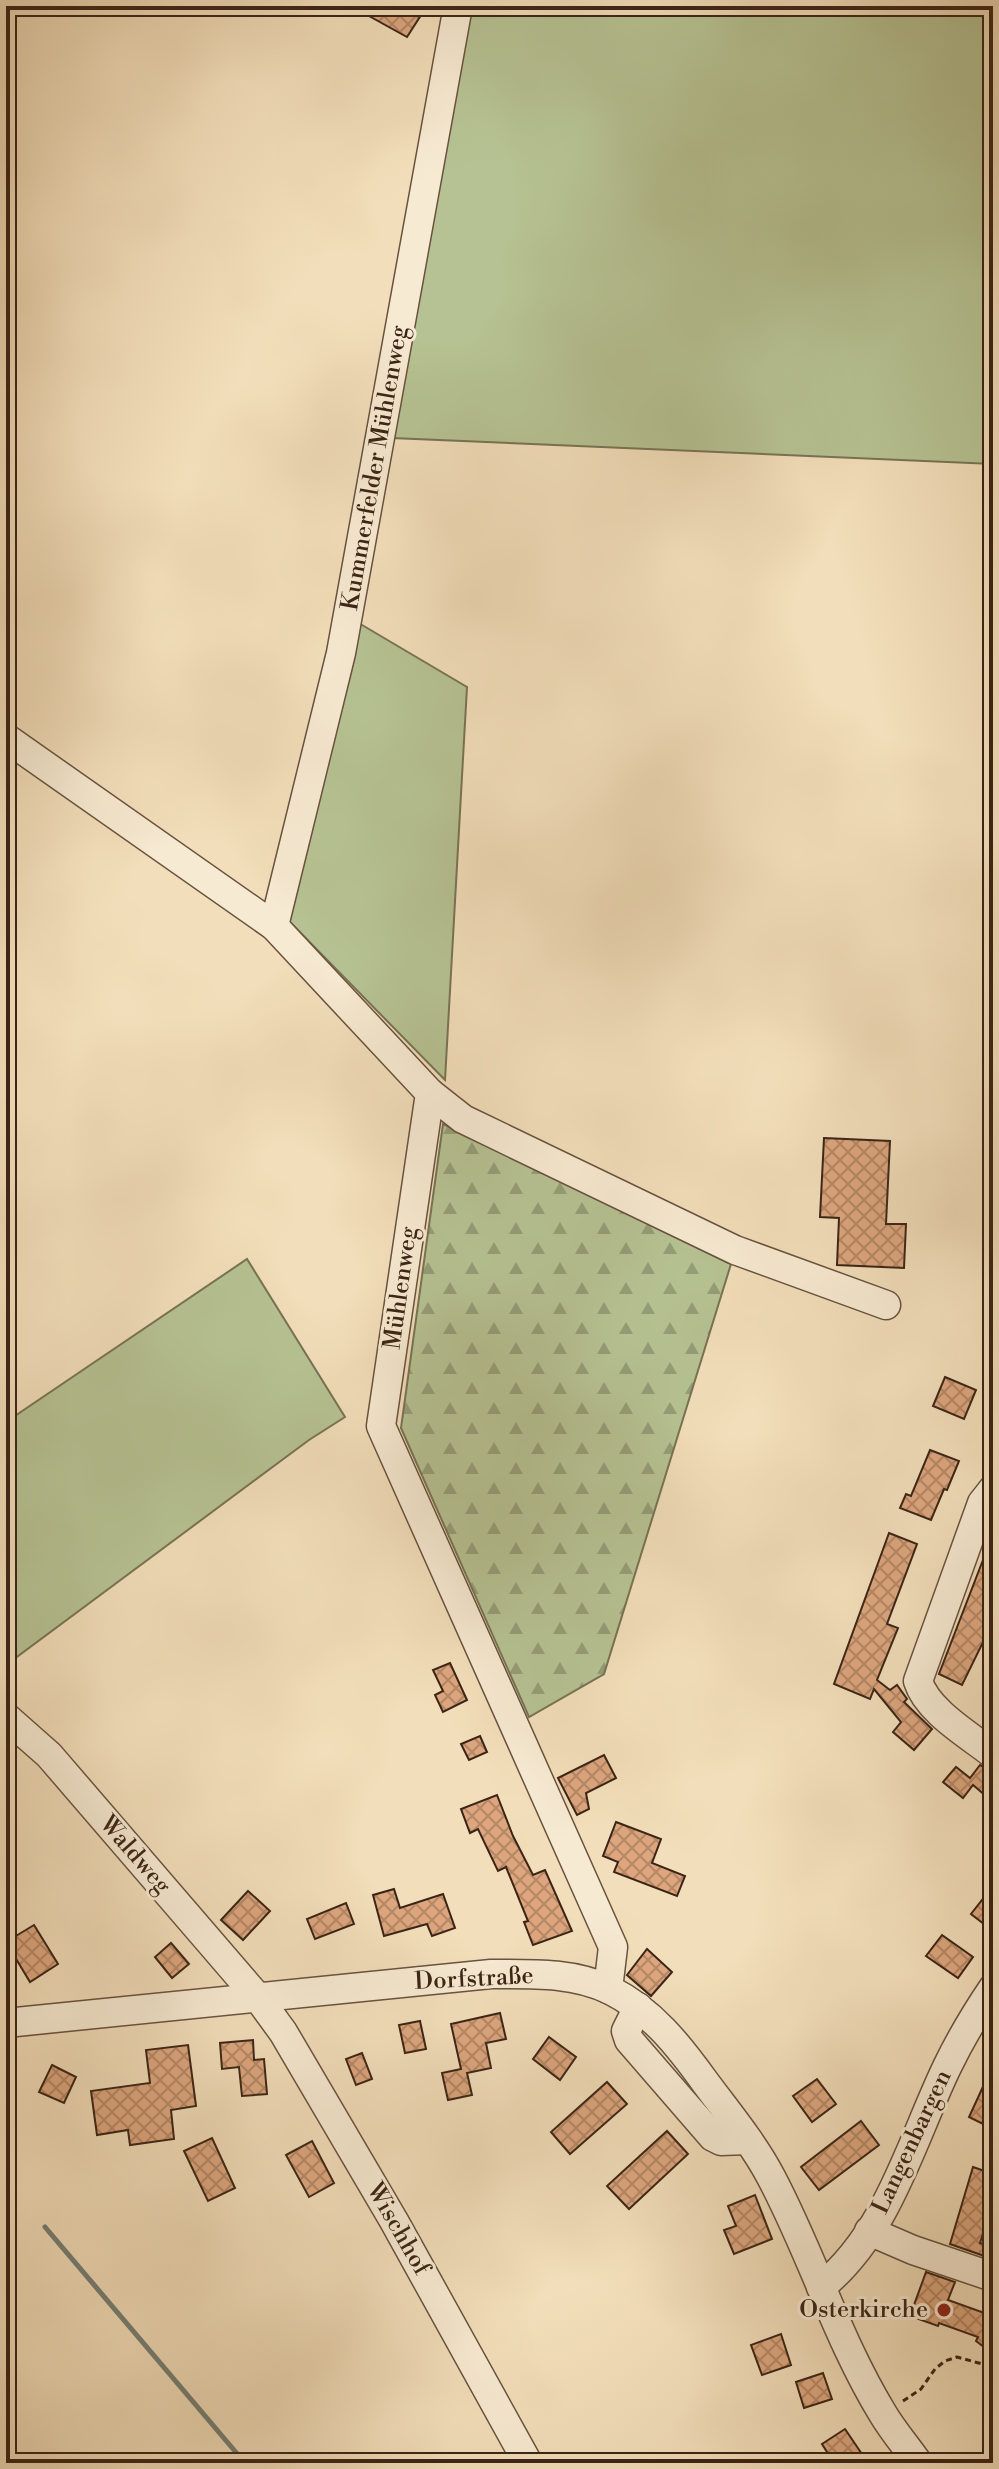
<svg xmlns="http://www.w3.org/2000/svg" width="999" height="2469" font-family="'Libre Bodoni',serif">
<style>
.green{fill:#b6c293;stroke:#787354;stroke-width:2}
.forest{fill:url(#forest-firs);stroke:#787354;stroke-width:2}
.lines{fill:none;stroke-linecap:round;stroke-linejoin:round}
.stream{stroke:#757f75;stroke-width:5}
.building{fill:url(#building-cross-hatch);stroke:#3b2416;stroke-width:2}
.minor-casing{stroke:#69523f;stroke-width:31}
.path{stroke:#3b2416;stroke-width:3;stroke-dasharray:6 4;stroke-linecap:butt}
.minor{stroke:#f7ead2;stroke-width:28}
.poi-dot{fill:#8f2418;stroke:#f7ead2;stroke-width:3}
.labels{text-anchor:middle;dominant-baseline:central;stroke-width:6;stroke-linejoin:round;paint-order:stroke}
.street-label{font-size:24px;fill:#3b2416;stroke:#f7ead2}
.poi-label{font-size:24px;fill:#3b2416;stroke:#f7ead2;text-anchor:end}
</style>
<defs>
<pattern id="forest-firs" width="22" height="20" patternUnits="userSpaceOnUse" patternTransform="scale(2)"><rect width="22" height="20" fill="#b6c293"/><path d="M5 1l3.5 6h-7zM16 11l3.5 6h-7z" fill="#959d77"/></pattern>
<pattern id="building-cross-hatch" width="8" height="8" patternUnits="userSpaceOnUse" patternTransform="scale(2)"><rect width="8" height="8" fill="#dda67e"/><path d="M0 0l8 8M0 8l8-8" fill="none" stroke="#b48766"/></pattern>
</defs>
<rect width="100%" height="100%" fill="#f2deba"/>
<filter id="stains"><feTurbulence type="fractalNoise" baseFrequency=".0025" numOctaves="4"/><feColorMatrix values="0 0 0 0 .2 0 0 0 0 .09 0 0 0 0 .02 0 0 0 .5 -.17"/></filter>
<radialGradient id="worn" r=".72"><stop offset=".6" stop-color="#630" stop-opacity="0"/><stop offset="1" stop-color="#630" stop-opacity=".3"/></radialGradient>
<g class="green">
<path d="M470,6H993V464L392,438Z"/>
<path d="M357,622L467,687L445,1080L286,918Z"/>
<path d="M247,1259L345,1417L309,1440L6,1665V1422Z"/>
</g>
<path class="forest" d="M443,1124L731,1264L604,1674L529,1717L401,1428Z"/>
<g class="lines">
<path class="stream" d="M45,2227L245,2463"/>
</g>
<g class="building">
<path d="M351,6H413L423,12L407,37Z"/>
<path d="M824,1138L890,1141L886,1224H906L904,1268L837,1265L839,1218L820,1217Z"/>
<path d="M945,1377L976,1390L964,1419L933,1406Z"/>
<path d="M930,1450L959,1461L947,1490L944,1489L931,1520L900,1508L906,1494L911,1496Z"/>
<path d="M889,1533L917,1544L887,1624L898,1628L877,1680L890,1690L897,1685L907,1699L904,1702L932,1729L914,1750L893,1732L901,1722L874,1689L870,1699L834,1684Z"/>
<path d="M993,1534V1639L986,1636L962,1685L939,1674Z"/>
<path d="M450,1663L467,1700L443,1712L435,1695L443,1691L433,1670Z"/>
<path d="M480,1736L487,1752L469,1760L461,1744Z"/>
<path d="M604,1755L616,1778L586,1793L589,1809L577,1815L558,1778Z"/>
<path d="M980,1765L993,1773V1802L973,1785L963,1798L943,1782L956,1767L970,1778Z"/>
<path d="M497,1795L513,1836L533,1875L545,1870L572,1931L533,1945L524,1922L528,1921L506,1867L498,1871L478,1829L470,1833L461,1809Z"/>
<path d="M616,1822L661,1839L652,1863L685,1876L677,1896L614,1872L618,1862L603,1856Z"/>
<path d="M993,1886V1931L971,1914Z"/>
<path d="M394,1889L400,1908L443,1894L455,1928L432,1936L427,1924L384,1936L373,1895Z"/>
<path d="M248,1891L270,1911L243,1940L221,1920Z"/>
<path d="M346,1903L354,1924L315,1939L307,1919Z"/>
<path d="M34,1925L58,1964L30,1982L6,1942Z"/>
<path d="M942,1935L973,1957L958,1978L926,1956Z"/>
<path d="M171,1943L189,1964L172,1978L155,1957Z"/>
<path d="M647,1949L672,1972L651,1996L627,1975Z"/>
<path d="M500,2013L506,2039L486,2043L491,2068L467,2073L472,2095L448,2100L442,2073L461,2069L451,2024Z"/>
<path d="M420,2021L426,2049L405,2053L399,2025Z"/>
<path d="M549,2037L576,2057L560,2080L533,2059Z"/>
<path d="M253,2040L254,2060L264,2059L267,2094L242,2096L239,2067L222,2069L220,2043Z"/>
<path d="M188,2045L196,2106L171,2110L174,2139L130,2145L128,2130L97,2135L91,2091L150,2083L146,2050Z"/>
<path d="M362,2053L372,2079L356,2085L346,2059Z"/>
<path d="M52,2065L76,2077L64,2103L39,2092Z"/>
<path d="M993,2065V2129L969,2117Z"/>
<path d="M817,2079L836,2104L812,2122L793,2096Z"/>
<path d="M607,2082L627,2104L570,2154L551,2132Z"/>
<path d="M861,2121L879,2145L819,2190L801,2167Z"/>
<path d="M667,2131L688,2154L629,2209L607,2186Z"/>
<path d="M212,2138L235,2188L208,2201L184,2151Z"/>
<path d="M312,2141L334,2183L309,2197L286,2155Z"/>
<path d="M973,2167L993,2174V2203L980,2243L993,2247V2259L950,2244Z"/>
<path d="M755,2195L772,2239L734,2254L724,2230L736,2226L728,2206Z"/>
<path d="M926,2272L955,2282L948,2300L987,2314L993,2301V2354L976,2341L978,2337L939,2323L938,2326L910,2316Z"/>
<path d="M781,2334L791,2365L762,2375L751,2345Z"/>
<path d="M823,2373L832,2399L804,2408L796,2382Z"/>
<path d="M845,2429L868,2463H834L822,2444Z"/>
</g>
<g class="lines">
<g class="minor-casing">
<g id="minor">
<path d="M6,738L274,926L430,1093L381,1426L613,1947L608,1989"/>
<path d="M274,926L341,653L458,6"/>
<path d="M430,1093L463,1119L735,1250L886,1305"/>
<path d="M993,1489L982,1503L918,1681C927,1711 969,1735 993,1754"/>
<path d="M6,1717L49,1755L259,1999L283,2032L394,2221L528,2463"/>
<path d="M638,2007L626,2031L629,2040L713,2137L721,2141L748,2140"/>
<path d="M6,2023L491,1974C530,1974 574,1972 610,1990C652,2011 679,2046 705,2082C728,2113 753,2143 771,2177C812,2254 837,2339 883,2414C893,2431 907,2447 918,2463"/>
<path d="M869,2231L913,2250L993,2277"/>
<path d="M821,2287C888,2233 911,2142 947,2067C960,2040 976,2013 993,1988"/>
</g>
</g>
<path class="path" d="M903,2401L921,2389L935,2369L945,2361L957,2357L993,2367"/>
<use href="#minor" class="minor"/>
</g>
<circle class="poi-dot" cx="944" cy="2310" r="8"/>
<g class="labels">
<g class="street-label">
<text transform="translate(375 468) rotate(-80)">Kummerfelder Mühlenweg</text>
<text transform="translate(401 1288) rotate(-82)">Mühlenweg</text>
<text transform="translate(135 1855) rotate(49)">Waldweg</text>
<text transform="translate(474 1979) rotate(-3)">Dorfstraße</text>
<text transform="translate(912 2142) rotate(-65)">Langenbargen</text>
<text transform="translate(398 2229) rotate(60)">Wischhof</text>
</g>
<g class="poi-label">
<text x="928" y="2310">Osterkirche</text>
</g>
</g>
<rect width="999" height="2469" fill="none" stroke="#f2deba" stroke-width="32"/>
<rect x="8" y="8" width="983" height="2453" fill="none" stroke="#3b2416" stroke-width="4"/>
<rect x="16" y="16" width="967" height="2437" fill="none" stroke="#3b2416" stroke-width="2"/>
<rect width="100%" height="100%" filter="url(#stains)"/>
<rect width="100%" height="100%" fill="url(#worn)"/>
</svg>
